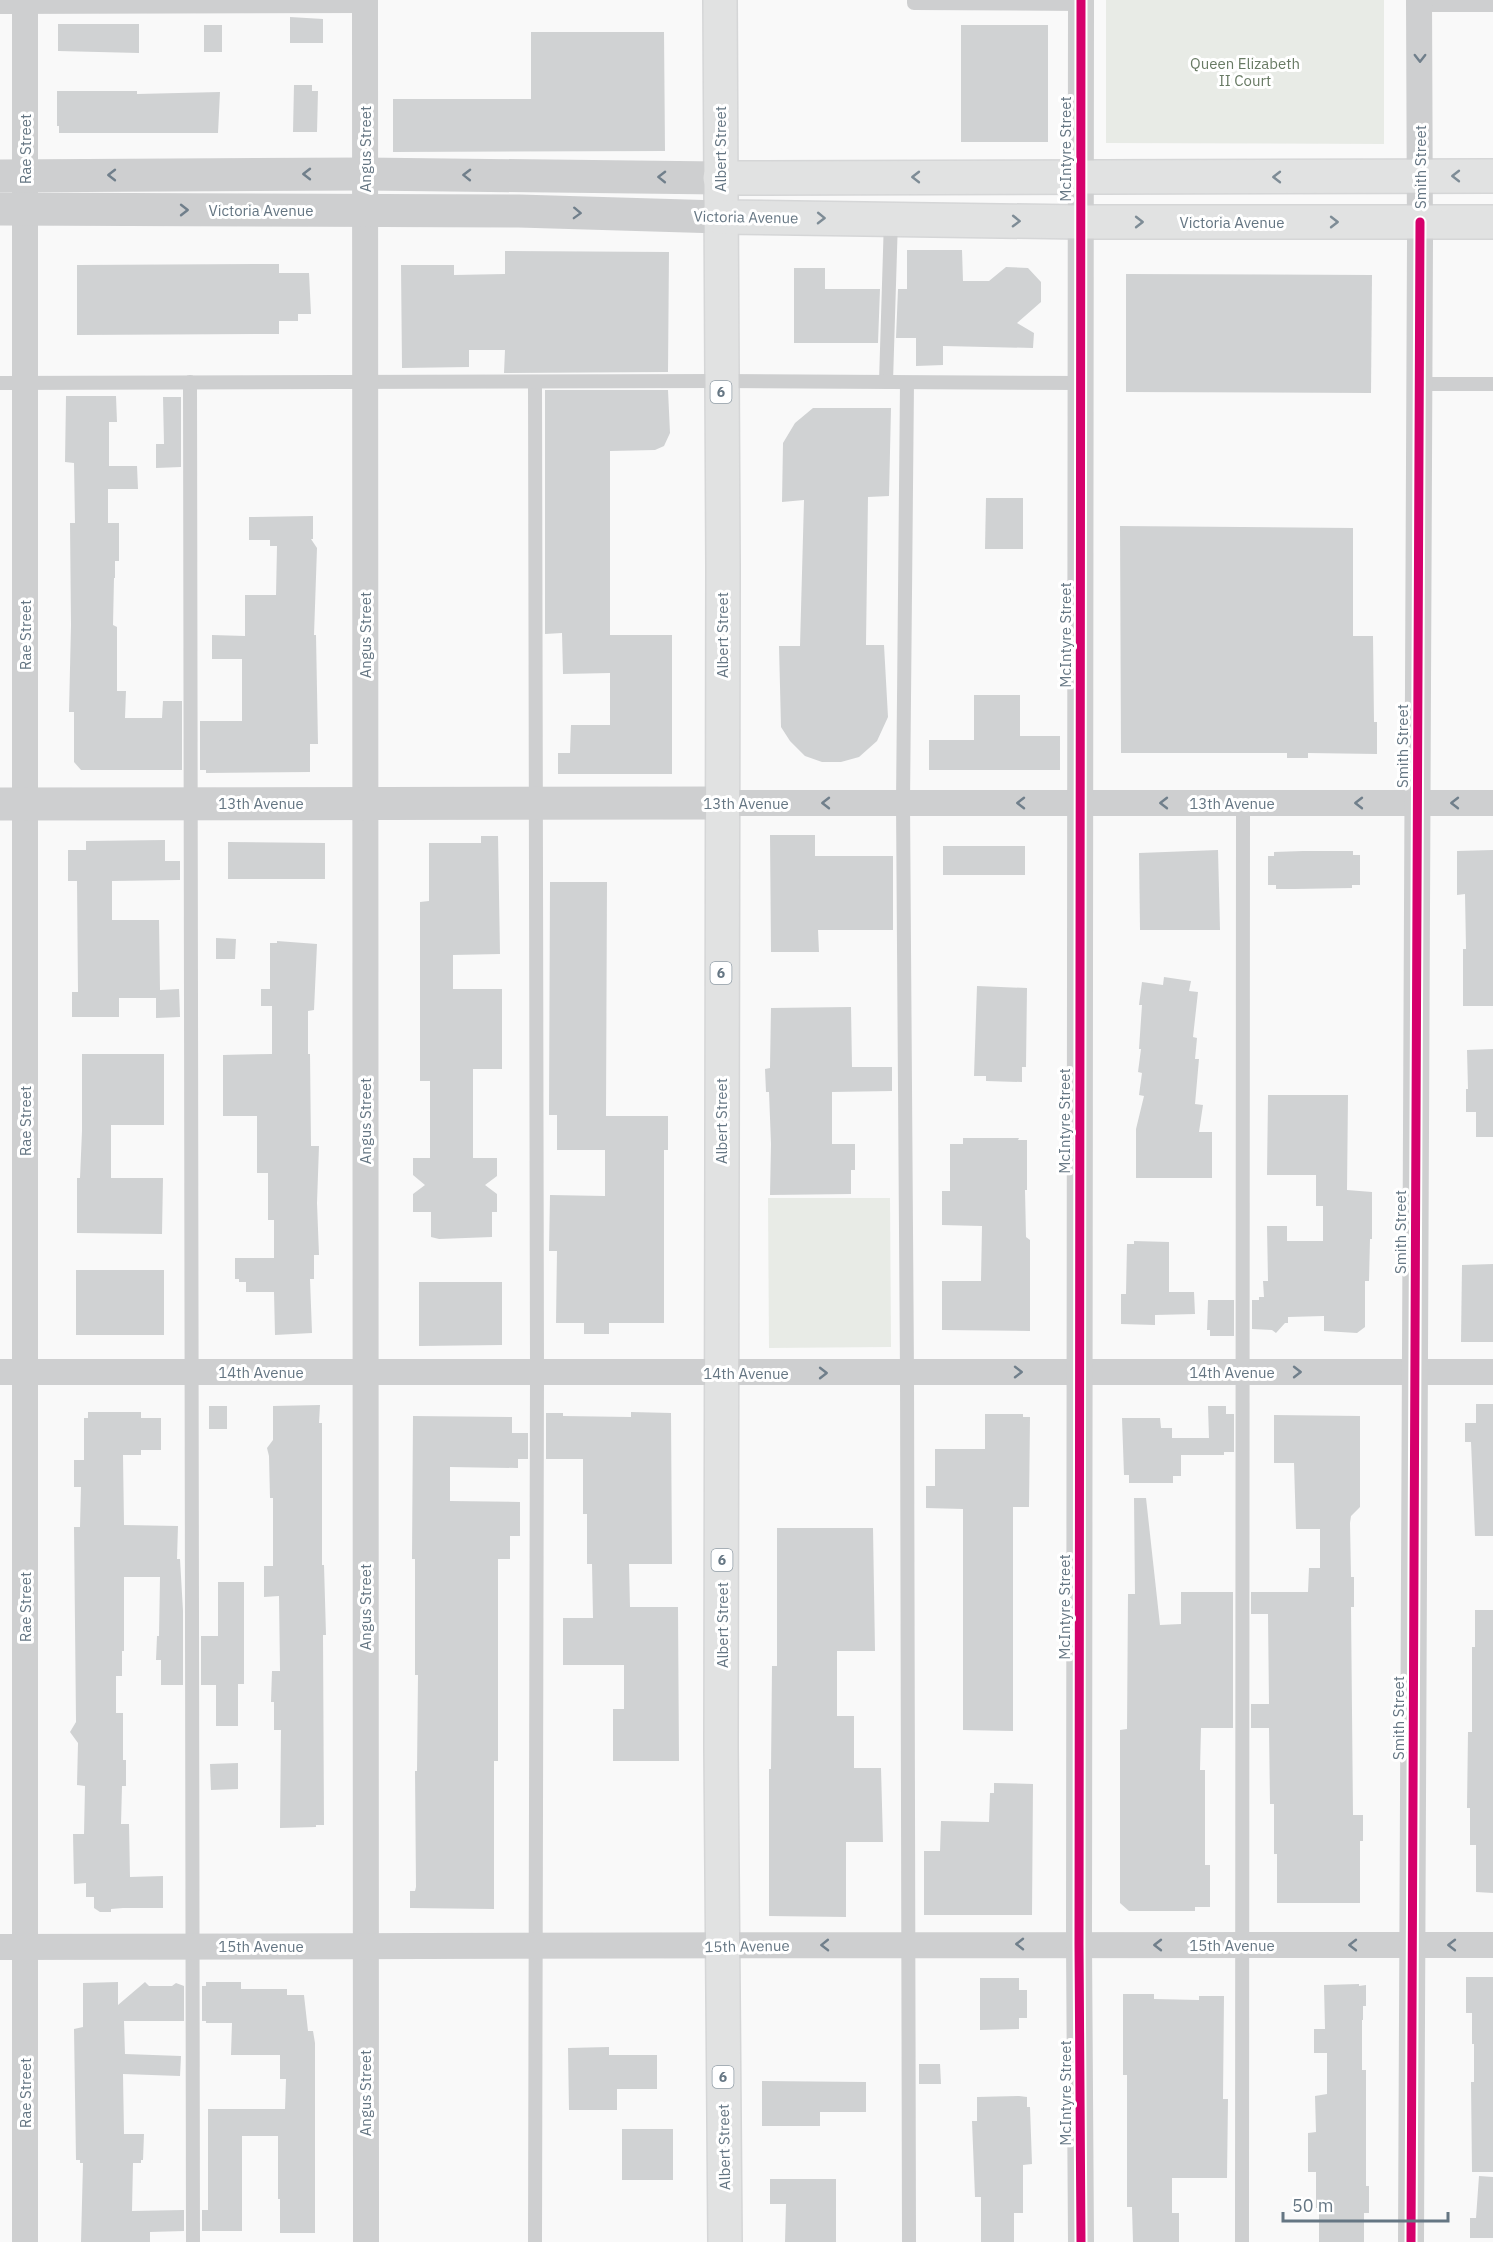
<svg xmlns="http://www.w3.org/2000/svg" width="1493" height="2242" font-family="'IBM Plex Sans',sans-serif">
<style>
.green{fill:#e8ebe6}
.building{fill:#d0d2d3}
.lines{fill:none;stroke-linecap:round;stroke-linejoin:round}
.primary-casing{stroke:#d5d6d7;stroke-width:36}
.service{stroke:#cecfd0;stroke-width:14}
.minor{stroke:#cecfd0;stroke-width:26}
.tertiary{stroke:#cecfd0;stroke-width:33}
.primary{stroke:#e1e2e2;stroke-width:33}
.cycleway-casing{stroke:#fff;stroke-width:13}
.cycleway{stroke:#d6006c;stroke-width:9}
.oneway{stroke:#707f8b}
.oneway2{stroke:#7e8c96}
.labels{text-anchor:middle;dominant-baseline:central;stroke-width:6;stroke-linejoin:round;paint-order:stroke}
.shield{fill:#fff;stroke:#939fa8;stroke-width:1.5}
.shield-label{font-size:14px;font-weight:bold;fill:#657683}
.park-label{font-size:15px;fill:#687a64;stroke:#fff}
.street-label{font-size:15px;fill:#657683;stroke:#fff}
</style>
<rect width="100%" height="100%" fill="#f9f9f9"/>
<g class="green">
<path d="M1106,0H1384V144L1106,143Z"/>
<path d="M768,1198H890L891,1347L769,1348Z"/>
</g>
<g class="building">
<path d="M290,17L323,19V43H290Z"/>
<path d="M58,24H139V53L58,51Z"/>
<rect x="204" y="25" width="18" height="27"/>
<rect x="961" y="25" width="87" height="117"/>
<path d="M531,32H664L665,151L393,152V99H531Z"/>
<path d="M294,85H312V91H318L317,132H293Z"/>
<path d="M57,91H137V94L220,92L218,133H59V126H57Z"/>
<path d="M907,250H962L963,281H989L1006,267L1028,268L1041,282V302L1017,323L1034,333L1033,348L943,346V365L916,366V338H896L898,289H907Z"/>
<path d="M505,251L669,252L668,372L504,373L505,350H469V367L402,368L401,265H454V275L505,274Z"/>
<path d="M279,264V273H309L311,314H298V321H279V334L77,335V265Z"/>
<path d="M794,268H825V289H880L878,343H794Z"/>
<path d="M1126,274L1372,275L1371,393L1126,392Z"/>
<path d="M545,390H668L670,433L664,446L655,450L610,451V635H672V774H558V753H570L571,725H610V673L563,674L562,633L545,634Z"/>
<path d="M66,396H116L117,422H109V466H137L138,489H108V523H119V561H115V578H114L113,625L117,627V691H126L125,718H162L163,701H182V770H81L74,762V712H69L71,625L70,523H75L74,463L65,462Z"/>
<path d="M163,397H181V467L156,468V444H164Z"/>
<path d="M813,408H891L889,496L868,497L866,645H884L888,717L877,741L859,757L841,762H822L805,756L790,741L781,727L779,646H800L804,500L782,502L783,443L795,423Z"/>
<path d="M986,498H1023V549H985Z"/>
<path d="M313,516V539H311L317,548L314,635H316L318,744H310V772L206,773V770H200V721H242V659H212V635L245,636V595H276L277,546H270V540H249V517Z"/>
<path d="M1120,526L1353,528V636H1373L1374,722H1377V754L1308,753V758H1287V753H1121Z"/>
<path d="M974,695H1020V736H1060V770H929V740H974Z"/>
<path d="M770,835H815V856H893V930H818L819,952H771Z"/>
<path d="M481,836H498L500,954L453,955V989H502V1069H473V1158H497V1176L485,1185L497,1194V1212H492V1237L439,1239L431,1237V1212H413V1194L425,1185L413,1175V1158H430V1081H420V902L429,901V843H481Z"/>
<path d="M165,840V861H180V880L112,881V920H159L160,990L179,989L180,1017L156,1018V998H119V1017H72V992H78L77,881H68V850H86V841Z"/>
<path d="M228,842L325,843V879H228Z"/>
<rect x="943" y="846" width="82" height="29"/>
<path d="M1218,850L1220,930H1140L1139,853Z"/>
<path d="M1493,850V1006H1463V949H1466L1465,894L1457,895V851Z"/>
<path d="M1303,851H1353V855H1360V885H1352V888L1295,889H1276V885H1268V856H1274V852Z"/>
<path d="M550,882H607L606,1116H668V1150H664V1323H609V1334H584V1323H556L557,1251H549L550,1195L605,1196V1150H557V1115H549Z"/>
<path d="M216,938L236,939L235,959H216Z"/>
<path d="M277,941L317,944L314,1010L308,1011V1054H310L311,1146H319L317,1203L319,1255H314V1279H310L312,1333L275,1335L274,1292H246V1282H239V1279H235V1258H274V1220H268V1173H257V1116H223V1055L272,1054V1006H261V989H270V943H277Z"/>
<path d="M1164,977L1191,981L1189,991L1198,992L1193,1037L1197,1038L1195,1059H1199L1195,1104L1203,1105L1199,1132H1212V1178H1136V1129L1144,1096L1139,1095L1142,1073L1138,1072L1141,1049H1139L1142,1005H1139L1142,982L1163,985Z"/>
<path d="M977,986L1027,988L1026,1067H1022V1082L986,1081V1076H974Z"/>
<path d="M851,1007L852,1067H892V1091L832,1092V1144H855V1170H851V1194L770,1195L771,1144L769,1092H766L765,1069L770,1068L771,1008Z"/>
<path d="M1493,1049V1137H1476V1112H1466V1089H1468L1467,1050Z"/>
<path d="M82,1054H164V1125H111V1178H163L162,1234L77,1233V1178H80L82,1131Z"/>
<path d="M1268,1095H1348L1347,1190L1372,1192V1239H1370L1369,1281H1365V1327L1357,1333L1324,1331V1316L1288,1317V1323H1285L1276,1333L1272,1330L1252,1329V1300H1259V1297H1264L1263,1281H1268L1267,1226H1287V1241H1323V1206H1316V1175H1267Z"/>
<path d="M963,1138H1019L1018,1140H1027V1190H1025L1026,1237L1030,1240V1331L942,1330V1281H981L982,1226L942,1225V1191H950V1144H963Z"/>
<path d="M1134,1241L1169,1242V1292H1194L1195,1314L1155,1315V1325L1121,1324V1294H1126L1127,1244H1134Z"/>
<path d="M1493,1264V1342H1461L1462,1265Z"/>
<rect x="76" y="1270" width="88" height="65"/>
<path d="M419,1282H502V1345L419,1346Z"/>
<path d="M1208,1300H1234V1336H1210V1330H1207Z"/>
<path d="M1476,1404H1493V1536H1475L1471,1442H1465V1423H1476Z"/>
<path d="M320,1405L319,1423H322V1565H324L326,1635H323L324,1825H316V1827L280,1828L281,1730H274V1702H271L272,1671H280L279,1596L264,1597V1566H273V1498H270L269,1456L267,1448L273,1440V1406Z"/>
<rect x="209" y="1406" width="18" height="23"/>
<path d="M1208,1406H1226V1414H1234V1452H1224V1455H1181V1476H1173V1483H1129V1475H1124L1122,1418H1160L1161,1428H1172V1438H1209Z"/>
<path d="M88,1412H141V1418H161V1450H141V1455H123L124,1525L178,1526L177,1559H180L183,1611V1685H161V1660H156L157,1636H159L160,1577H124V1651H122V1676H116V1713H123V1760H126V1786H122L121,1824H129L130,1877L163,1876V1908H123L111,1909V1912H100L94,1908V1897H86V1883L74,1884L73,1834H84L85,1786L77,1785L78,1743L70,1732L76,1722L74,1527H80L81,1487H74V1460H84V1418H88Z"/>
<path d="M631,1412L671,1413L672,1564H629L630,1607H678L679,1761H613V1709H624V1665H563V1618H593L592,1564H587V1514H583V1459H546V1413H563V1416L631,1417Z"/>
<path d="M985,1414H1023V1417H1030L1029,1507H1013V1731L963,1730V1509L926,1508V1486H935V1449H985Z"/>
<path d="M1274,1415L1360,1416V1507L1351,1516L1350,1523L1351,1577H1354V1607H1351L1353,1815H1363V1841H1360V1903H1277V1854H1274V1804H1270L1269,1728H1251V1704H1269L1268,1614H1251V1592H1308L1309,1568H1320V1529H1296L1294,1463H1274Z"/>
<path d="M413,1416L512,1417V1433H528V1459H518V1468L450,1467V1501L520,1502V1536H510V1559H498V1761H494V1909L410,1908V1891H415L416,1887L415,1771H417L418,1675H415V1559H412Z"/>
<path d="M1134,1498H1146L1160,1625L1181,1624V1592H1233V1728H1201L1200,1770H1205V1865H1210V1907H1195V1911H1129L1120,1903V1730L1127,1729L1128,1594H1135Z"/>
<path d="M777,1528H873L875,1651H837V1716H854V1768H881L883,1842H846V1917L769,1916V1769H771L772,1666H777Z"/>
<path d="M218,1582H244V1684H238V1726H216V1685H201V1636H218Z"/>
<path d="M1475,1610H1493V1893L1476,1892V1845H1470V1808H1467L1468,1732H1472V1647H1475Z"/>
<path d="M238,1763V1789L211,1790L210,1764Z"/>
<path d="M994,1783L1033,1784L1032,1915H924V1851H940L941,1821L989,1822L990,1793H994Z"/>
<path d="M1466,1977H1493V2172H1472L1471,2082H1474V2044H1472V2013H1466Z"/>
<path d="M980,1978H1019V1990H1027V2018H1019V2029L980,2030Z"/>
<path d="M118,1982V2005L145,1982L149,1986H172L176,1983L184,1986V2021H124L125,2054L181,2056L180,2076L123,2074L124,2134H144L143,2160H141V2163H133L132,2211L184,2210V2231L150,2232V2242H81L83,2163H80V2160H76L74,2029L83,2027V1983Z"/>
<path d="M206,1982H241V1989H287V1995H304L308,2031H313L315,2043V2233H280V2199H278V2136H242V2231H202V2210H208V2109H285L286,2079H280V2055H231L232,2023H206V2021H202V1986H206Z"/>
<path d="M1359,1984V1986L1366,1985V2006H1363V2020H1362V2070H1366V2186H1369V2213H1364V2242H1319V2208H1316V2172H1308V2133L1316,2132L1315,2096L1327,2094V2053H1314V2029H1325L1324,1985Z"/>
<path d="M1123,1994H1154V1999L1199,2000V1996H1224L1223,2099H1228L1227,2178H1172V2213H1179V2242H1133L1132,2207H1127V2075H1123Z"/>
<path d="M609,2047V2055H657V2089H617V2110H569L568,2048Z"/>
<path d="M919,2064H940L941,2084H919Z"/>
<path d="M762,2081L866,2082V2112H820V2126H762Z"/>
<path d="M1019,2096L1027,2097V2107H1030L1032,2164L1023,2165V2213H1014V2242H981V2197H975L972,2121H977V2097Z"/>
<rect x="622" y="2129" width="51" height="51"/>
<path d="M1479,2176L1493,2177V2238H1470V2218H1476Z"/>
<path d="M770,2179H836V2242H785L786,2204H770Z"/>
</g>
<g class="lines">
<g class="primary-casing">
<g id="primary">
<path d="M720,0L723,566L721,1747L725,2242"/>
<path d="M720,178L1493,176"/>
<path d="M720,217L1080,222H1493"/>
</g>
</g>
<g class="service">
<path d="M914,0V3L1081,4"/>
<path d="M1419,5H1493"/>
<path d="M0,7L365,6"/>
<path d="M190,382L193,2242"/>
<path d="M535,382L537,1372L535,2242"/>
<path d="M886,382L891,219"/>
<path d="M0,383L721,381L1080,383"/>
<path d="M907,383L903,803L907,1373L909,2242"/>
<path d="M1419,384H1493"/>
<path d="M1242,2242L1243,803"/>
</g>
<g class="minor">
<path d="M365,0L366,2242"/>
<path d="M722,803H1493"/>
<path d="M0,1372H1493"/>
<path d="M0,1947C498,1947 995,1943 1493,1945"/>
<path d="M25,2242V0"/>
<path d="M1081,2242L1079,1944L1081,0"/>
<path d="M1411,2242L1420,241L1419,0"/>
</g>
<g class="tertiary">
<path d="M0,176L365,174L720,178"/>
<path d="M0,209L519,211L720,217"/>
<path d="M0,804L722,803"/>
</g>
<use href="#primary" class="primary"/>
<g class="cycleway-casing">
<g id="cycleway">
<path d="M1081,2242L1079,1944L1081,0"/>
<path d="M1411,2242L1420,222"/>
</g>
</g>
<use href="#cycleway" class="cycleway"/>
</g>
<defs><path id="oneway-chevron" d="M-2-3.5L2.5 0L-2 3.5" fill="none" stroke-width="1.6" stroke-linecap="round" stroke-linejoin="round" transform="scale(1.5)"/></defs>
<g class="oneway">
<use href="#oneway-chevron" transform="translate(1420 58) rotate(90)"/>
<use href="#oneway-chevron" transform="translate(307 174) rotate(180)"/>
<use href="#oneway-chevron" transform="translate(112 175) rotate(180)"/>
<use href="#oneway-chevron" transform="translate(467 175) rotate(-179)"/>
<use href="#oneway-chevron" transform="translate(662 177) rotate(-179)"/>
<use href="#oneway-chevron" transform="translate(184 210)"/>
<use href="#oneway-chevron" transform="translate(577 213) rotate(2)"/>
<use href="#oneway-chevron" transform="translate(826 803) rotate(180)"/>
<use href="#oneway-chevron" transform="translate(1021 803) rotate(180)"/>
<use href="#oneway-chevron" transform="translate(1164 803) rotate(-180)"/>
<use href="#oneway-chevron" transform="translate(1359 803) rotate(180)"/>
<use href="#oneway-chevron" transform="translate(1455 803) rotate(-180)"/>
<use href="#oneway-chevron" transform="translate(1018 1372)"/>
<use href="#oneway-chevron" transform="translate(1297 1372)"/>
<use href="#oneway-chevron" transform="translate(823 1373)"/>
<use href="#oneway-chevron" transform="translate(1020 1944) rotate(-180)"/>
<use href="#oneway-chevron" transform="translate(825 1945) rotate(179)"/>
<use href="#oneway-chevron" transform="translate(1158 1945) rotate(-180)"/>
<use href="#oneway-chevron" transform="translate(1353 1945) rotate(180)"/>
<use href="#oneway-chevron" transform="translate(1452 1945) rotate(-180)"/>
</g>
<g class="oneway2">
<use href="#oneway-chevron" transform="translate(1456 176) rotate(180)"/>
<use href="#oneway-chevron" transform="translate(916 177) rotate(180)"/>
<use href="#oneway-chevron" transform="translate(1277 177) rotate(180)"/>
<use href="#oneway-chevron" transform="translate(821 218) rotate(1)"/>
<use href="#oneway-chevron" transform="translate(1016 221) rotate(1)"/>
<use href="#oneway-chevron" transform="translate(1139 222)"/>
<use href="#oneway-chevron" transform="translate(1334 222)"/>
</g>
<g class="labels">
<g class="shield">
<rect x="710.5" y="381" width="21" height="22" rx="4.5"/>
<rect x="710.5" y="962" width="21" height="22" rx="4.5"/>
<rect x="711.5" y="1549" width="21" height="22" rx="4.5"/>
<rect x="712.5" y="2066" width="21" height="22" rx="4.5"/>
</g>
<g class="shield-label">
<text x="721" y="392">6</text>
<text x="721" y="973">6</text>
<text x="722" y="1560">6</text>
<text x="723" y="2077">6</text>
</g>
<g class="park-label">
<text x="1245" y="63">Queen Elizabeth<tspan x="1245" dy="17">II Court</tspan></text>
</g>
<g class="street-label">
<text transform="translate(25 149) rotate(-90)">Rae Street</text>
<text transform="translate(365 149) rotate(-90)">Angus Street</text>
<text transform="translate(720 149) rotate(-90)">Albert Street</text>
<text transform="translate(1065 149) rotate(-90)">McIntyre Street</text>
<text transform="translate(1420 167) rotate(-90)">Smith Street</text>
<text x="261" y="210">Victoria Avenue</text>
<text transform="translate(746 217) rotate(1)">Victoria Avenue</text>
<text x="1232" y="222">Victoria Avenue</text>
<text transform="translate(25 635) rotate(-90)">Rae Street</text>
<text transform="translate(365 635) rotate(-90)">Angus Street</text>
<text transform="translate(722 635) rotate(-90)">Albert Street</text>
<text transform="translate(1065 635) rotate(-90)">McIntyre Street</text>
<text transform="translate(1402 746) rotate(-90)">Smith Street</text>
<text x="261" y="803">13th Avenue</text>
<text x="746" y="803">13th Avenue</text>
<text x="1232" y="803">13th Avenue</text>
<text transform="translate(25 1121) rotate(-90)">Rae Street</text>
<text transform="translate(365 1121) rotate(-90)">Angus Street</text>
<text transform="translate(721 1121) rotate(-90)">Albert Street</text>
<text transform="translate(1064 1121) rotate(-90)">McIntyre Street</text>
<text transform="translate(1400 1232) rotate(-90)">Smith Street</text>
<text x="261" y="1372">14th Avenue</text>
<text x="1232" y="1372">14th Avenue</text>
<text x="746" y="1373">14th Avenue</text>
<text transform="translate(25 1607) rotate(-90)">Rae Street</text>
<text transform="translate(365 1607) rotate(-90)">Angus Street</text>
<text transform="translate(1064 1607) rotate(-90)">McIntyre Street</text>
<text transform="translate(722 1625) rotate(-90)">Albert Street</text>
<text transform="translate(1398 1718) rotate(-90)">Smith Street</text>
<text x="1232" y="1945">15th Avenue</text>
<text x="261" y="1946">15th Avenue</text>
<text transform="translate(747 1946) rotate(-1)">15th Avenue</text>
<text transform="translate(25 2093) rotate(-90)">Rae Street</text>
<text transform="translate(365 2093) rotate(-90)">Angus Street</text>
<text transform="translate(1065 2093) rotate(-90)">McIntyre Street</text>
<text transform="translate(724 2147) rotate(-91)">Albert Street</text>
</g>
</g>
<path d="M1283 2212v9h165v-9" fill="none" stroke="#657683" stroke-width="3"/>
<text x="1292" y="2212" font-size="18" fill="#657683" stroke="#ffffff" stroke-width="4.5" paint-order="stroke">50 m</text>
</svg>
